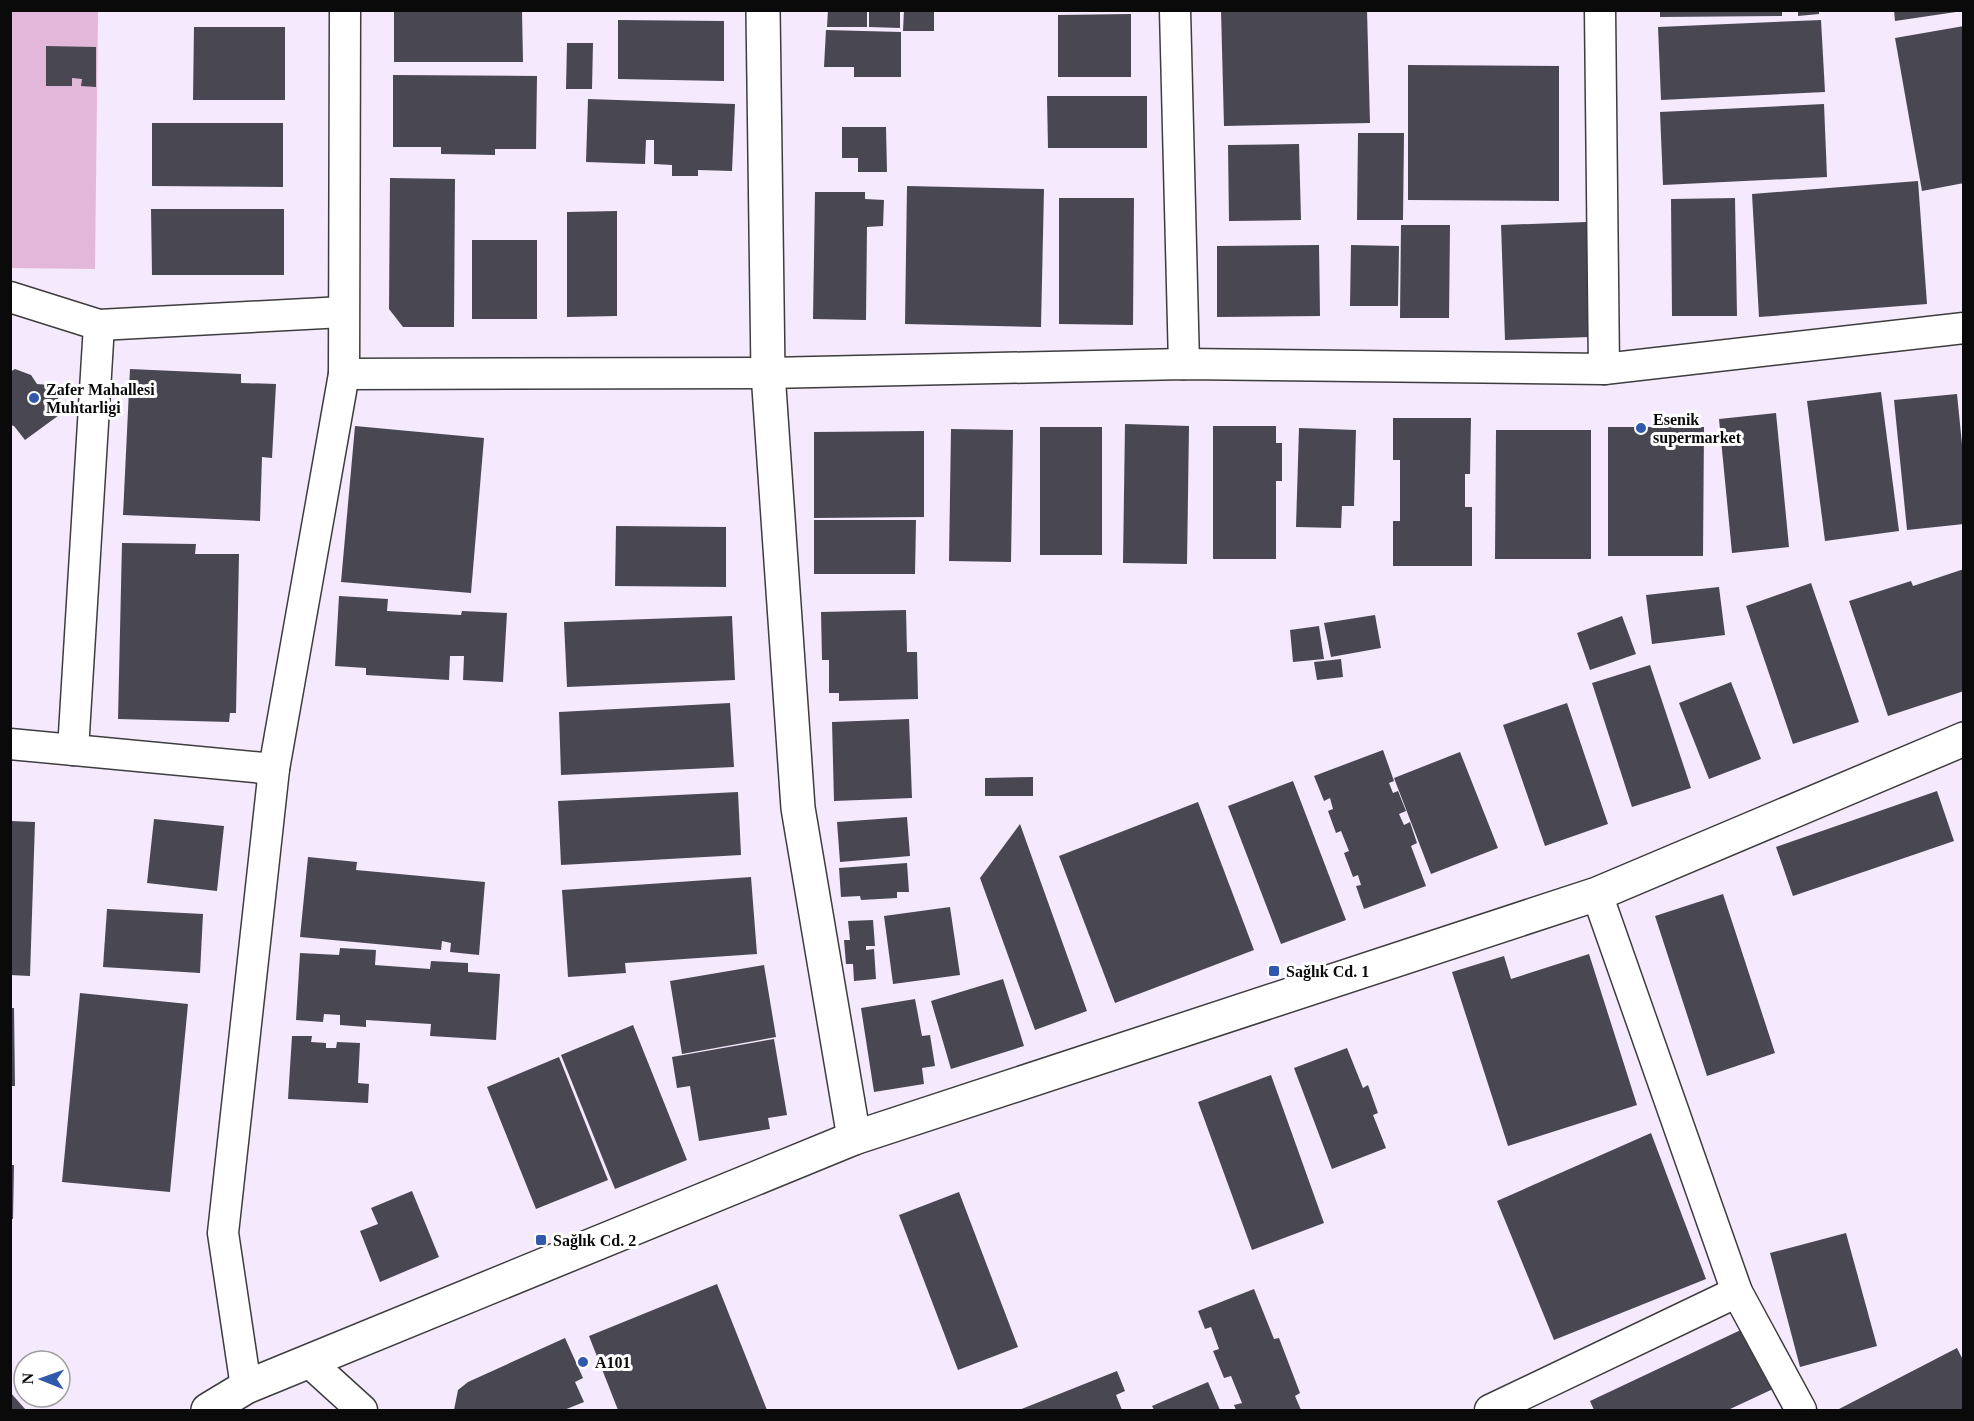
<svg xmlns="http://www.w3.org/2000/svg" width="1974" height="1421" font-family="Georgia,serif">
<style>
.green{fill:#e3b7da}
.building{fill:#494852}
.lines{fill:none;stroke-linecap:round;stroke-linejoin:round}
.minor-casing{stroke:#3d3d3d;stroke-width:33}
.tertiary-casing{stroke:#3d3d3d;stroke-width:36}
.minor{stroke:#fff;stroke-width:30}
.tertiary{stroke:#fff;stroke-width:33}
.poi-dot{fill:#3159ab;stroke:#fff;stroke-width:2}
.labels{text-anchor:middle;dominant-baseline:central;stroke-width:6;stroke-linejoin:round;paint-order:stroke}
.poi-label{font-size:16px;font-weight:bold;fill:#0a0a0a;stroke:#fff;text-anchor:start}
</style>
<rect width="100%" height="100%" fill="#f4e9fd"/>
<path class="green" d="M11,11H98L95,269L11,268Z"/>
<g class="building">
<path d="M394,10H522L523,62H394Z"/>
<path d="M828,10H867V27H827Z"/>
<path d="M869,10H900V28L869,27Z"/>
<path d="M904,10H934V31H903Z"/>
<path d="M1221,10H1367L1370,123L1224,126Z"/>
<path d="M1660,10H1782V16L1660,17Z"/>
<path d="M1798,10H1819V14L1798,16Z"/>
<path d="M1894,10H1956V12L1895,21Z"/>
<path d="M1131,14V77H1058V15Z"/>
<path d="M618,20L724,21V81L618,79Z"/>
<path d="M1821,20L1825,92L1661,100L1658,27Z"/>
<path d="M1964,26V183L1922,191L1895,38Z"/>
<path d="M194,27H285V100H193Z"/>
<path d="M826,30L901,32V77H854V67H824Z"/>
<path d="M567,43H593L592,89H566Z"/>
<path d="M46,46L96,47V87L81,86L82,79L72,78V86H46Z"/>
<path d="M1408,65L1559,66V201L1408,200Z"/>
<path d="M393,75L537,76L536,149H495V155L441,154V147H393Z"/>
<path d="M1047,96H1147V148H1048Z"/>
<path d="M588,99L735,104L732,171L698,170V176H672V165L654,164V140H646L645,164L586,162Z"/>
<path d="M1824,104L1827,177L1663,185L1660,112Z"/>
<path d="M152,123H283V187L152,186Z"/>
<path d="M842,127H886L887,172H858V158H842Z"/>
<path d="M1358,133H1404L1403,220H1357Z"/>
<path d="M1299,144L1301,220L1229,221L1228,145Z"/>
<path d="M390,178L455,179L454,327H403L389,309Z"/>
<path d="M1918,181L1927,304L1759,317L1752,194Z"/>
<path d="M907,186L1044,189L1041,327L905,324Z"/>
<path d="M815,192H865V199L884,200L883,226L867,227L866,320L813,319Z"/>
<path d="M1059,198H1134L1133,325L1059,324Z"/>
<path d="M1735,198L1737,316H1672L1671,199Z"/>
<path d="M151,209H284V275H152Z"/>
<path d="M617,211V316L567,317V212Z"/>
<path d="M1586,222L1590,337L1505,340L1501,225Z"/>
<path d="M1401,225H1450L1449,318H1400Z"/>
<rect x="472" y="240" width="65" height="79"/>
<path d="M1319,245L1320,316L1217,317V246Z"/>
<path d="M1351,245L1399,246L1398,306H1350Z"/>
<path d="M15,369L31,375L37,384L49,385L66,410L25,440L14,426L10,425V372Z"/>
<path d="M130,369L241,374V383L276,384L272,458L262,457L260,521L123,515Z"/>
<path d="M1881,392L1899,531L1825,541L1807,401Z"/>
<path d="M1957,394L1964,464V524L1907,530L1894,400Z"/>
<path d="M1776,413L1789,547L1732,553L1719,419Z"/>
<path d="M1393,418H1471L1470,474H1465V507H1472V566H1393V521H1400V460H1393Z"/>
<path d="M1125,424L1189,426L1187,564L1123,563Z"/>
<path d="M355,426L484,438L471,593L341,582Z"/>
<path d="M1213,426H1276V443H1282V481H1276V559H1213Z"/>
<rect x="1040" y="427" width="62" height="128"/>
<path d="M1608,427H1704L1703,556H1608Z"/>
<path d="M1299,428L1356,430L1354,506H1342L1341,528L1296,527Z"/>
<path d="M951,429L1013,430L1011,562L949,561Z"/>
<path d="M1496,430H1591V559H1495Z"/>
<path d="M924,431V517L814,518V432Z"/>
<path d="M814,520H916L915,574H814Z"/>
<path d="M616,526L726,527V587L615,586Z"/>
<path d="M122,543L196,544L195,554H239L236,713H230L229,722L118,719Z"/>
<path d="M1964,569V691L1888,716L1849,601L1911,581L1913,586Z"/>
<path d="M1811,583L1859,722L1793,744L1746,606Z"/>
<path d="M1719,587L1725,635L1652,644L1646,595Z"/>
<path d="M339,596L388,599L387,611L461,615L462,611L507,613L503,682L463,680L464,656H450L449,680L366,675V668L335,666Z"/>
<path d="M906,610L907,652H917L918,699L839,701V693H829V660H822L821,612Z"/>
<path d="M1375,615L1381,648L1331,657L1324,623Z"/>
<path d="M732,616L735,680L567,687L564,622Z"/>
<path d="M1622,616L1636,654L1590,670L1577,633Z"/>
<path d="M1319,626L1324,659L1293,662L1290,630Z"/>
<path d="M1341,659L1343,677L1317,680L1314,662Z"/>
<path d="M1650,665L1691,788L1632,807L1592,683Z"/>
<path d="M1731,682L1761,759L1709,779L1679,703Z"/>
<path d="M730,703L734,767L561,775L559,712Z"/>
<path d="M1567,703L1608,824L1545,846L1503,725Z"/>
<path d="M909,719L912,798L834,801L832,722Z"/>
<path d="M1383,750L1394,781L1389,783L1393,793L1398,791L1406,811L1399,814L1404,825L1410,822L1417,843L1411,846L1426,886L1364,909L1356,886L1361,885L1358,875L1353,877L1344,853L1349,851L1341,831L1336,833L1328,811L1333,809L1330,798L1324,801L1314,776Z"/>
<path d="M1460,752L1498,848L1431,874L1394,778Z"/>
<path d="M1033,777V796H985V778Z"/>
<path d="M1293,781L1346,920L1281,944L1228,806Z"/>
<path d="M1937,791L1954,841L1793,896L1776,847Z"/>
<path d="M738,792L741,855L561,865L558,801Z"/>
<path d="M1198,802L1254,950L1115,1003L1059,856Z"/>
<path d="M907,817L910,856L840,862L837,822Z"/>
<path d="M154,819L224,826L217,891L147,883Z"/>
<path d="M10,821L35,822L30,976L10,975Z"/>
<path d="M1020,824L1087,1011L1035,1030L980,878Z"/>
<path d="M308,857L357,862L356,870L485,882L479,955L450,952L451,943L442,941L441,950L300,937Z"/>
<path d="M907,863L909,892H897V898L861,900L860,896L841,897L839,868Z"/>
<path d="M751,877L757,954L625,963L626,973L568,977L562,890Z"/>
<path d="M1723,894L1775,1053L1707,1076L1655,916Z"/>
<path d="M950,907L960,975L893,984L884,916Z"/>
<path d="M107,909L203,914L200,973L103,967Z"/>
<path d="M873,920L875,946H866V950L874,949L876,979L854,981L853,964H846L844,940H850L848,921Z"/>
<path d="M340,948L376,950L375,965L430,969L431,961L468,963V972L500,974L496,1040L430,1036L431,1024L366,1020V1027L340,1025V1015L324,1014L323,1022L296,1020L300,953L339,955Z"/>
<path d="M1589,954L1637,1105L1508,1146L1452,972L1504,956L1511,979Z"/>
<path d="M764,965L776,1037L682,1054L670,981Z"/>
<path d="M1003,979L1024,1046L951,1069L931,1001Z"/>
<path d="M80,993L188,1004L170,1192L62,1182Z"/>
<path d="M915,999L922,1036L930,1035L935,1066L922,1068L924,1084L874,1092L861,1008Z"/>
<path d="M10,1008H14L15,1086H10Z"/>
<path d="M633,1025L687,1160L615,1189L561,1055Z"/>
<path d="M292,1036H312L311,1042L326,1043V1048H336L337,1042L360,1043L358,1083L369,1084L368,1103L288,1099Z"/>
<path d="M774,1039L787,1115L768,1118L770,1129L699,1141L690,1086L677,1088L672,1057Z"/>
<path d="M1347,1048L1363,1088L1368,1085L1378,1113L1373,1115L1386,1148L1332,1169L1294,1068Z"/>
<path d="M559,1057L608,1180L536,1209L487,1087Z"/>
<path d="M1271,1075L1324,1223L1252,1250L1198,1102Z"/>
<path d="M1651,1133L1706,1279L1554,1340L1497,1201Z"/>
<path d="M10,1165H14L13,1219H10Z"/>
<path d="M412,1191L439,1257L380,1282L360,1231L378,1224L371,1208Z"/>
<path d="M959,1192L1018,1347L958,1370L899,1215Z"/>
<path d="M1846,1233L1877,1346L1800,1367L1770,1253Z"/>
<path d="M717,1284L767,1410H618L589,1336Z"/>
<path d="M1254,1289L1274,1339L1279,1338L1300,1393L1295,1396L1301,1410H1236L1234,1405L1242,1403L1231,1376L1224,1378L1213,1351L1219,1349L1211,1327L1205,1329L1198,1311Z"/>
<path d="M1745,1328L1773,1389L1728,1410H1594L1590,1401Z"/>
<path d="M565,1338L583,1378L575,1382L584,1402L564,1410H454L458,1390L468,1382Z"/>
<path d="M1957,1348L1964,1362V1410H1840L1839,1409Z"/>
<path d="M1117,1371L1125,1391L1116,1395L1122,1410H1019Z"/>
<path d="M1208,1382L1220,1410H1154L1152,1406Z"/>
<path d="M10,1392L26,1410H10Z"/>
</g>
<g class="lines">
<g class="minor-casing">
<g id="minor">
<path d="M1175,10L1184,364"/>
<path d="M10,297L99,325L343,312"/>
<path d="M1604,369L1964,328"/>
<path d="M344,374L768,373L1184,364L1604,369L1600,10"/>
<path d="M10,744L274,769"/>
<path d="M73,750L99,325"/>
<path d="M1597,894L1737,1292L1801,1410"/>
<path d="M308,1361L362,1410"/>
<path d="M246,1387L223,1233L274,769L344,374L345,10"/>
<path d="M1490,1410L1737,1292"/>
</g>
</g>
<g class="tertiary-casing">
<g id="tertiary">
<path d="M763,10L768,373L798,808L854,1138"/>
<path d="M208,1410L246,1387L854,1138L1597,894L1964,739"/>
</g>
</g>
<use href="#minor" class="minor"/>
<use href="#tertiary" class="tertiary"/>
</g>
<g class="poi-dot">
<circle cx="34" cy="398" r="6"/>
<circle cx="1641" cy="428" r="6"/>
<rect x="1268" y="965" width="12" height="12" rx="3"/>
<rect x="535" y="1234" width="12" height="12" rx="3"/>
<circle cx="583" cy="1362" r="6"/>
</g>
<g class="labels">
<g class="poi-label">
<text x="46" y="389">Zafer Mahallesi<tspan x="46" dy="18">Muhtarligi</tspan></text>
<text x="1653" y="419">Esenik<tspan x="1653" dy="18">supermarket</tspan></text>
<text x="1286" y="971">Sağlık Cd. 1</text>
<text x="553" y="1240">Sağlık Cd. 2</text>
<text x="595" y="1362">A101</text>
</g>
</g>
<rect width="1974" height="1421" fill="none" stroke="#0a0a0a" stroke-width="24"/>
<g transform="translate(42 1379) rotate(271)"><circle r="28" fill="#ffffff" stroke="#9d9d9d" stroke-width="1.5"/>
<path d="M0-4.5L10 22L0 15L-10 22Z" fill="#3159ab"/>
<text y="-9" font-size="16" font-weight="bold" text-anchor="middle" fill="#0a0a0a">N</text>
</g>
</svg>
